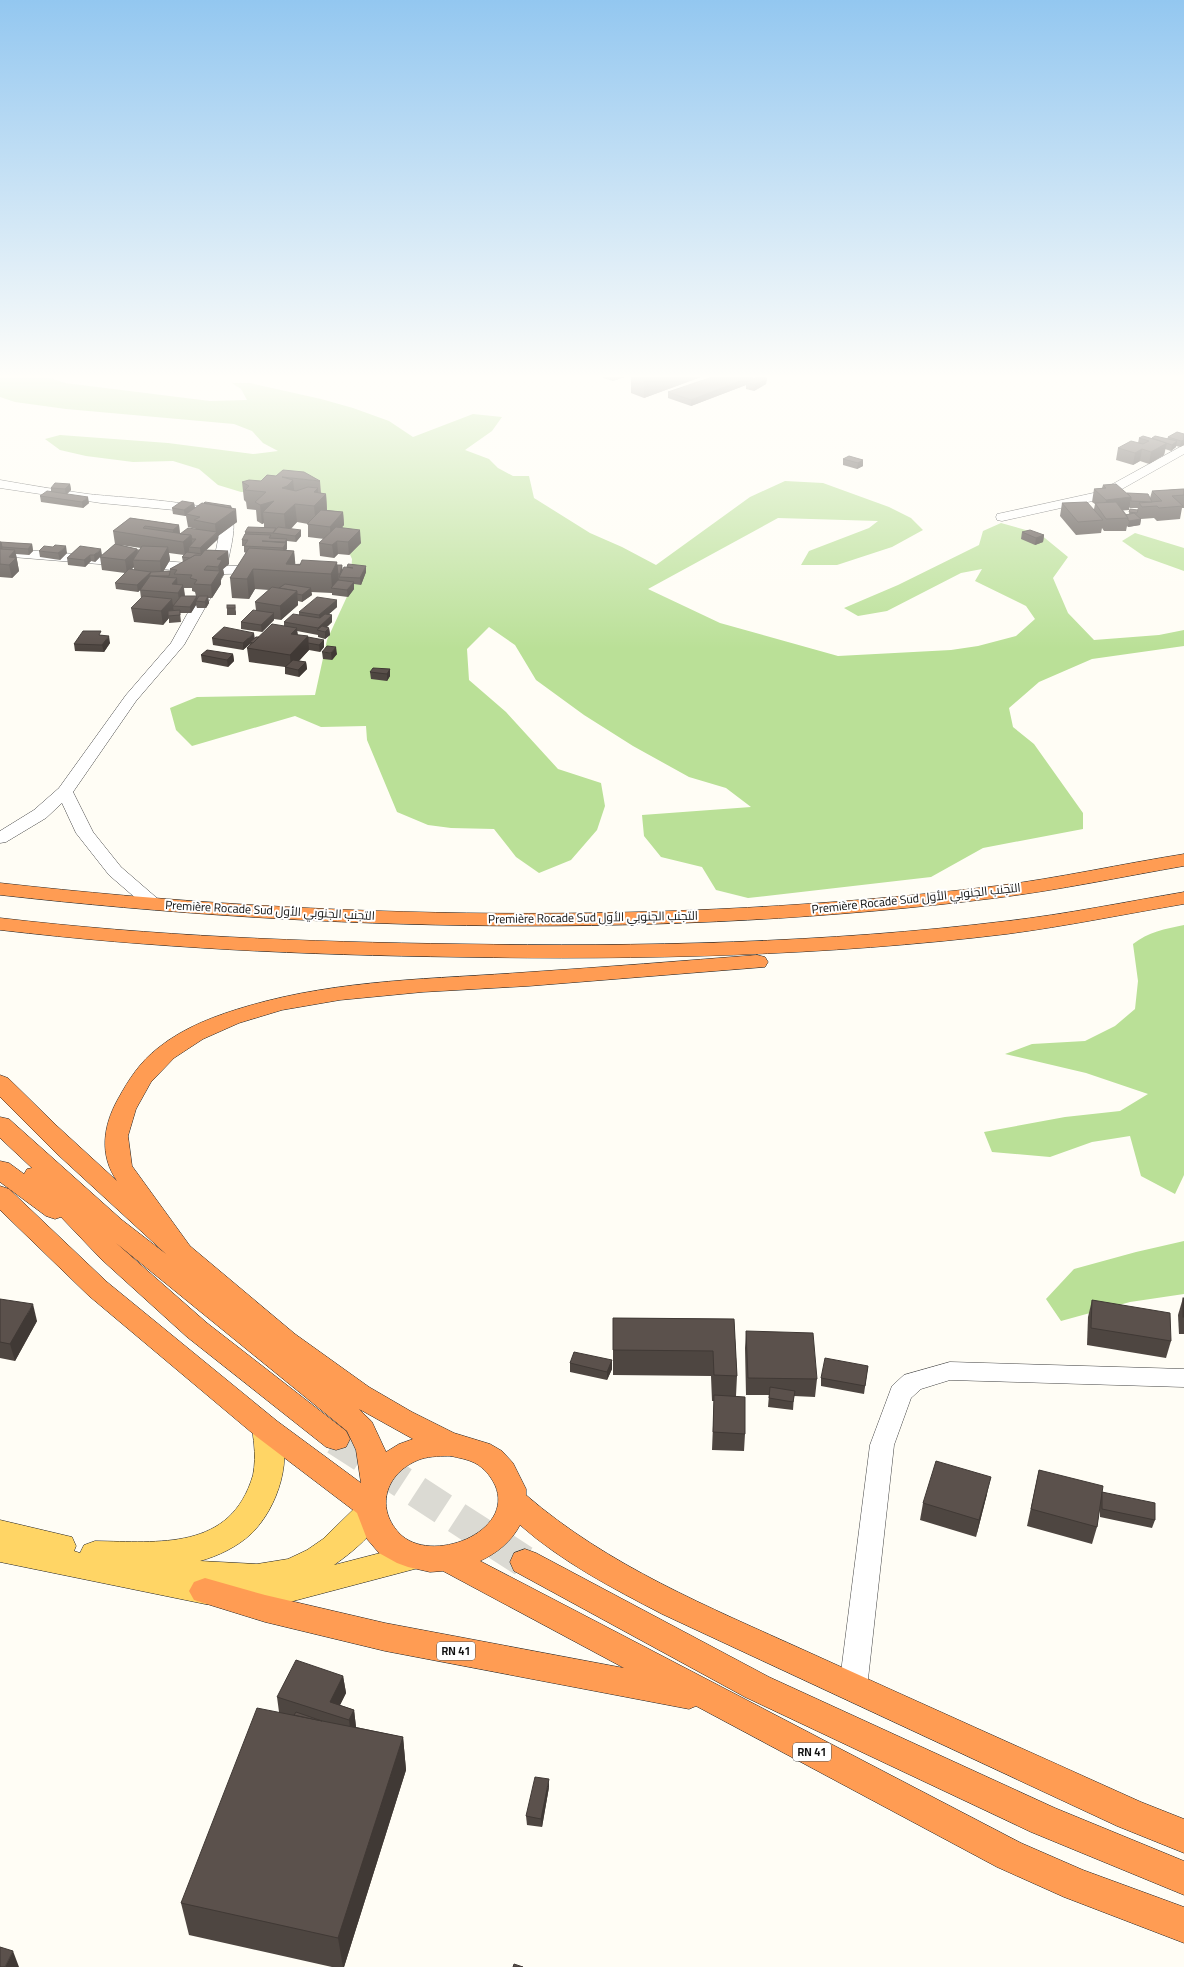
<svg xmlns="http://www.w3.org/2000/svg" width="1184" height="1967" font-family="Georgia,Cairo,serif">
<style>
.forest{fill:#bae097}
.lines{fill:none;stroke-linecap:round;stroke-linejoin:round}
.highway-tunnel{stroke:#dbdad3;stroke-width:32;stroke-dasharray:32 16;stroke-linecap:butt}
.street-casing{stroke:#444;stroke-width:1}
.primary-casing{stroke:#222;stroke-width:1}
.highway-casing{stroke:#222;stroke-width:1}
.street{fill:#fff;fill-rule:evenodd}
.primary{fill:#ffd565;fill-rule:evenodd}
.highway{fill:#ff9c53;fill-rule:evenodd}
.wall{fill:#4e4641;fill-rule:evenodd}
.shaded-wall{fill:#403935}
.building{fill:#5b514c;stroke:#403935}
.labels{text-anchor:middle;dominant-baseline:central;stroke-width:4;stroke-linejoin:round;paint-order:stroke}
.shield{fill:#fff;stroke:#585858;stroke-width:1}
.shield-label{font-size:11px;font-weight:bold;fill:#111}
.street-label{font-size:12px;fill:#111;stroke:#fff}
</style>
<rect width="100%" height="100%" fill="#fffdf5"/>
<g class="forest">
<path d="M0,374H38L65,383L210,401L247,400L241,389L232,383H250L321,399L353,408L389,421L413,437L473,414L502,417L492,431L465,450L489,459L498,468L513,476H529L534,498L590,533L622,547L656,565L750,497L785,481L823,483L889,507L911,518L923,530L892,547L837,565H801L809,551L869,528L878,521L778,518L648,589L720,623L838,656L951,650L978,646L1016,636L1035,619L1026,606L975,581L982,569L961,573L887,611L858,616L844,608L898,585L979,545L983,531L1001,523L1040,534L1068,557L1053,578L1068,613L1094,640L1159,635L1184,630V646L1092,659L1039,682L1009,708L1013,727L1034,744L1083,813V829L983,848L931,877L748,898L716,890L702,867L661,857L644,836L642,815L751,807L726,788L689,777L633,746L584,715L536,680L515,645L489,627L467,649L469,680L506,712L558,769L601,783L605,806L597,830L571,860L539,873L516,857L494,829L451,828L428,825L397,812L367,740L366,726L321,727L295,716L192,746L176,730L170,708L197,697L315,695L327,640L350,590L352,559L341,535L273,492H241L218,485L199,469L173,461L133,462L86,456L60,450L45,439L60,435L168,443L253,454L278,451L263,443L252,431L234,424L66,409L15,402L0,397Z"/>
<path d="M1135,533L1184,548V571L1145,557L1122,541Z"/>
<path d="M1184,925V1175L1175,1194L1141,1176L1130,1136L1092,1142L1050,1157L992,1152L984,1132L1065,1117L1120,1111L1148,1094L1086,1073L1005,1054L1032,1044L1085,1041L1115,1026L1135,1009L1138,981L1133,944C1148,932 1165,929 1184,925Z"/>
<path d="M1184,1241V1294L1130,1302L1061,1321L1046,1299L1074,1269L1136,1252Z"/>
</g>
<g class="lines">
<path class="highway-tunnel" d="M336,1439L525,1562"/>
<g class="street-casing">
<g id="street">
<path d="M1184,445V454L1106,498L1002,521L997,520L996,517L997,514L1002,513L1098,492Z"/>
<path d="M0,480C29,485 58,490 88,494C111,497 221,502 232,518C237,526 229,555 227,566L261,565L266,566L268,569L266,572L261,573L224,574L184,645L136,701L73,792L93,832L121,867L158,899L161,903L158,907L152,908L146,907L109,875L76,833L62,803L46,818L6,842L0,843V831L34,810L59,788L126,695L171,643L210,573L0,556V548L213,565L220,530V521L185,511L101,503L0,488Z"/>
<path d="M950,1362L1184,1369V1387L950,1380L921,1389L911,1398L894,1445L867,1688L863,1697L853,1701L843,1697L839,1688L870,1445L892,1386L904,1375Z"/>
</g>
</g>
<g class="primary-casing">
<path id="primary" d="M267,1418L277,1421C295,1456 278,1508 251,1534C237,1547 218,1556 200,1561L257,1564L288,1559L307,1550L323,1539L359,1504L370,1501L381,1504L385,1513C375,1533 353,1552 334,1565L415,1544L426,1548L430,1557L426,1566L282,1604L252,1607L205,1604L0,1562V1520L72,1537L76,1546L74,1551L80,1553L84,1545L95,1541C159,1542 231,1551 253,1475C255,1465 255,1454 254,1444C254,1440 252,1434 253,1429C253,1427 256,1423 257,1421Z"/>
</g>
<g class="highway-casing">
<g id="highway">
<path d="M1184,854V866C1121,877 1059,890 996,898C666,939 329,932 0,895V883C329,920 666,926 996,886C1059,878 1121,864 1184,854Z"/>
<path d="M1184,892V904C1125,914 1067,926 1007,934C826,956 641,960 459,957C305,955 153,948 0,930V918C153,936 305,942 459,944C641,947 826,943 1007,921C1067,914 1125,902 1184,892Z"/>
<path d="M757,955L765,957L768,962L765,967L529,986L423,992L340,1000L282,1010L239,1023L203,1039L174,1058L151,1082L136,1109L128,1136L132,1166L190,1246L295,1334L369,1387L412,1412L454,1433L490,1444L502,1451L513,1463L526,1489V1495C608,1566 709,1607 806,1651C918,1702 1030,1752 1141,1802L1184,1819V1853L1117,1826L662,1614C612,1588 562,1562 520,1525C511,1542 497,1553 480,1561L1021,1843L1083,1870L1184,1907V1943L1064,1897L997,1867L696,1706L689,1709L385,1651L265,1622L194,1600L189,1591L194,1582L205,1578L265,1595L385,1623L624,1668L443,1571L430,1572L408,1567L397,1563L379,1553L367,1539L357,1513L257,1437L89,1296L0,1210V1186L9,1189L107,1282L277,1421L361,1483L356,1450L347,1431L116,1243L207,1323L346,1431L350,1439L346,1447L336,1450L326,1447L187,1337L101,1259L61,1217L55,1219L46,1216L0,1182V1161L9,1163L24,1174L27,1169L32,1168L0,1138V1117L9,1119L122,1220L166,1254L56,1153L0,1097V1075L8,1078L57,1126L117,1181C99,1155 103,1126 118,1099C129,1079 140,1062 158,1048C184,1027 217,1015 248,1006C340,979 436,979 530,972C606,967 681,961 757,955ZM359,1409L413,1439L399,1444L386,1452L372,1422ZM451,1456C459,1458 467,1459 475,1463C484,1468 490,1475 495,1485C516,1532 430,1566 399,1533C374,1506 387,1471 421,1459C431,1456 442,1456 451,1456Z"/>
<path d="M525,1549L536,1553L769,1677L1055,1808L1184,1861V1895L1031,1832L745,1697L514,1571L510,1562L514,1553Z"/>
</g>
</g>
<use href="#street" class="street"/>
<use href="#primary" class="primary"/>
<use href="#highway" class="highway"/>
</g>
<g class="wall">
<path d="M583,374H590L586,377L583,376Z"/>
<path d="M603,374H709L644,398L631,393V376L627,375V376L613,381L603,378Z"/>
<path d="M753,376V379L767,378L766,384L754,391L746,389V385L691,406L668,398V392Z"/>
<path d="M1184,434V445L1180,447L1176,446V447L1171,451L1165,449L1164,455L1149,464L1140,461L1133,465L1116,460L1118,448L1138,443L1139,438L1167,439L1168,437Z"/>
<path d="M843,459L863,460V466L857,469L843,465Z"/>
<path d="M267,475L320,481L321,493L326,494L327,510L343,512L344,525L342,527L361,543L349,555L338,554L334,558L320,556L319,543L324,539L308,537V524L297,522L291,529L301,536L296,542L287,541V545L286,550L294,551L295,564L337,562V565H342V570L347,568V567L366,572L361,585L354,584V589L348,597L332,595V593L311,592L312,595L302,602L298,601V605L281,620L274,619V620L262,632L241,629V622L256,610L255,602L269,590L255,589L249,599L232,598L230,578L246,553L244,552V546H242V540L245,534V532L264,527V523L262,524L257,521L256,510L247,509L246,502L244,500L242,482L261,481Z"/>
<path d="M70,484L71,490L67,494L89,503L83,508L41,502L40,496L51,492V488Z"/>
<path d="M1103,485L1127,493L1150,498L1152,491L1184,489V508H1182L1180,519L1157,521L1154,518L1141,519L1140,525L1128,527L1127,526L1126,531H1104L1102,528L1101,533L1076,535L1060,516L1062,503L1094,509L1095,504L1092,502L1094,489L1102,488ZM1129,507L1130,508H1138L1137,510L1130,509L1129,514H1126L1123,510H1129Z"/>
<path d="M194,503L195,508L231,506L232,508L237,522L218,536V539L206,550L228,551L229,564L223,569L224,574L221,579V584L212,598H208L209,603L206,608H197L196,605L191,613H180L181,622L169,623V618L163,625L134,622L131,608L141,598L140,590L138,592L116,589L115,583L125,573L102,570L100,557L95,562L91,561L85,567L68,565L67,558L80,546L102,555L115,544L113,531L130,518L179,525L180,534L196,529L188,527L186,516H185L173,514L172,508ZM120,545L141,548L140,550L137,549ZM169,553L184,555L182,557L183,562L170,569V571L163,572L170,560ZM134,567V570H131ZM184,588H192V591L195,592L196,596H185Z"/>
<path d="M1022,532L1044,535L1043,542L1035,545L1021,539Z"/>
<path d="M0,542L32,544L33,551L29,555L16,554L19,571L12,578L0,577Z"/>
<path d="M39,551L67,553L60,560L40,557Z"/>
<path d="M337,600V607L329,614L332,615V622L327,627L329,628L330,635L325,639L318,637V635L297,631L298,635L308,637L324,647L320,652L309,650L299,661L306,662L307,669L299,677L285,674V667L249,662L247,648L250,645V644L243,650L213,645L212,638H255L259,637L284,626V622L299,615V612Z"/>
<path d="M235,605L236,612V615H227V608Z"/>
<path d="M102,635L110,643L104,652L75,651L74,644Z"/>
<path d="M322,652L337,654L332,660L323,659Z"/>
<path d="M233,654L234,661L228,667L202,662L201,655Z"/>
<path d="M390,669V676L387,681L371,679L370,672Z"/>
<path d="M1183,1298H1184V1334H1179L1178,1315Z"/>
<path d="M0,1299L37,1321L15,1361L0,1358Z"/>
<path d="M1092,1300L1171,1341L1166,1358L1087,1345L1088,1317Z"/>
<path d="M613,1318L734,1319L737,1376L736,1396L745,1434L744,1451L712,1450L714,1401H712L711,1376L613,1375Z"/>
<path d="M746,1331L817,1379L815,1397L794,1396L793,1410L768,1407L769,1395H746L745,1348Z"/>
<path d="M612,1360V1369L607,1380L570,1372V1363Z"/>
<path d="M868,1366L864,1394L821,1386V1378Z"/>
<path d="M1039,1470L1103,1492L1155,1520L1152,1528L1100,1517V1507L1097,1527L1092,1544L1027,1526Z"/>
<path d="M987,1494L976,1537L920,1520L923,1503Z"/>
<path d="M343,1676L346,1693L340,1705L354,1710L356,1727L403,1737L406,1770L344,1967H332L189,1935L181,1903L279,1712L277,1697Z"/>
<path d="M549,1787L542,1827L527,1825L526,1816Z"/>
</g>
<g class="shaded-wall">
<path d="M586,374H590L586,377Z"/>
<path d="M618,374H627V376L613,381V375Z"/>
<path d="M663,374H709L644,398V380Z"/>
<path d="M753,376V382L746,383V385L691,406V400Z"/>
<path d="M767,378L766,384L754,391L755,385Z"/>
<path d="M1184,440V445L1180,447L1181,441Z"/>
<path d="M1177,441L1176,447L1171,451L1172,445Z"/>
<path d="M1167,443L1164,455L1149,464L1151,452Z"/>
<path d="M1142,449L1140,461L1133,465L1135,453Z"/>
<path d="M863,460V466L857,469L858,463Z"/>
<path d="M293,480L295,498L282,488Z"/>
<path d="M70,484L71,490L66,495L65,489Z"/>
<path d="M318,488V495L326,494L327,512L316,525L314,506L315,504L313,506L312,500L314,492Z"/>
<path d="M88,497L89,503L83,508L82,502Z"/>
<path d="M1131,497L1129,510L1104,512L1106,500Z"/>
<path d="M274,501L263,512L264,523L262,524L260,505Z"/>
<path d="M194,503L195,509L186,514V516H185L184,510Z"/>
<path d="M295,504L297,522L286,533L284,514Z"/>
<path d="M231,506L232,512L236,509L237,522L218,536V539L201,555L200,548L216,534L215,524L224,512Z"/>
<path d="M1138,510L1136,520L1141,519L1140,525L1128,527L1129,521L1136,520Z"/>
<path d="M343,512L344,525L331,540L330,527Z"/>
<path d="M179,525L180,537L174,541L173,530Z"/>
<path d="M301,530V536L296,542L295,536Z"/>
<path d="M360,530L361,543L349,555L348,542Z"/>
<path d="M191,535L193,547H189V551L185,555L183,542Z"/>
<path d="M1044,535L1043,542L1035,545L1036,538Z"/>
<path d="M287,539V549L283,555V548L285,544V542Z"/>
<path d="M337,541L338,554L334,558L332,545Z"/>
<path d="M1,542L4,555L0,559V543Z"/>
<path d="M32,544L33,551L29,555L28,549Z"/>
<path d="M66,546L67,553L60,560L58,553Z"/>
<path d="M168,547L170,560L161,575L160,561Z"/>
<path d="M101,549L102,555L95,562L94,555Z"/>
<path d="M137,549L139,561L133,560L134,567L127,573L125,560Z"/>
<path d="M15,550L19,571L12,578L9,565V557Z"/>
<path d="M228,551L229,564L223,569L224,574L221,579V584L212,598L211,585L219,572L217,559Z"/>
<path d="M294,551L296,570L286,564Z"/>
<path d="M90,555L91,561L85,567L84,560Z"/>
<path d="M337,562L339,582L332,588L331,574Z"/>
<path d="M342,565L343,572L340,577V574Z"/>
<path d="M366,566V572L361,585L360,578Z"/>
<path d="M253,569L255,589L249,599L247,579Z"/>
<path d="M151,572L149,576L150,581L138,592L137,585Z"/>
<path d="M177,578L178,591L172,584Z"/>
<path d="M354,582V589L348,597L347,590Z"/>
<path d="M183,585L185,598L180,606L178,593Z"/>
<path d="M311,588L312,595L302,602V595Z"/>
<path d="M297,591L298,605L281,620L280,606Z"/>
<path d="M197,596V602L196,601V605L191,613L190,607Z"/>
<path d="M208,596L209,603L206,608L205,602Z"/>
<path d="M172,599L174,613L168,616L169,618L163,625L161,611Z"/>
<path d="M337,600V607L320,622L319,615Z"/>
<path d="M274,613V620L262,632L261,625Z"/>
<path d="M332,615V622L322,631H318V628Z"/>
<path d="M297,628L298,641L291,634Z"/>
<path d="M329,628L330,635L325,639V632Z"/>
<path d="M254,633L255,640L250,642V644L243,650V643Z"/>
<path d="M109,636L110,643L104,652L102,645Z"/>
<path d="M308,636L309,650L291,669L290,655Z"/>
<path d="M324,640V647L320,652L319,645Z"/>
<path d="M336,647L337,654L332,660L331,653Z"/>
<path d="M233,654L234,661L228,667L227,660Z"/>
<path d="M306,662L307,669L299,677L298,670Z"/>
<path d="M390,669V676L387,681V674Z"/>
<path d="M33,1304L37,1321L15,1361L10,1344Z"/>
<path d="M612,1360V1369L607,1380V1372Z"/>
<path d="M991,1477L987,1494L976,1537L979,1520Z"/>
<path d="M343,1676L346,1693L335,1715L330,1702Z"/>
<path d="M354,1710L356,1727L351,1737L349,1720Z"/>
<path d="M403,1737L406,1770L344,1967H343L338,1938Z"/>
<path d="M549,1779V1787L542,1827L541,1819Z"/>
<path d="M13,1951L19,1967H5Z"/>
</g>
<g class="building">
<path d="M609,374H618L613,375Z"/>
<path d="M637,374H663L644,380L631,376Z"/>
<path d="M721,374H745L753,376L691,400L668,392Z"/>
<path d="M758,376L767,378L755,385L746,383Z"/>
<path d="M1177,432L1184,434V440L1181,441L1168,437Z"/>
<path d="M1143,436L1167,443L1151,452L1142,449L1135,453L1118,448L1131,441L1143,444L1149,441L1139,438Z"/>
<path d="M1155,436L1177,441L1172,445L1152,438Z"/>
<path d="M849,456L863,460L858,463L843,459Z"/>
<path d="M283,470L304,472L320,481L282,477L293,480L287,486L282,488L296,491L308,487L318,488L314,492L326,494L314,506L295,504L284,514L263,512L274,501L260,505L255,502L266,492L245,490L249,486L242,482L249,480L261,481L267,475L276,476Z"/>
<path d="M55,483L70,484L65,489L51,488Z"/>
<path d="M1116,484L1131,497L1106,500L1094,489L1106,488L1103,485Z"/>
<path d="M1183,489H1184V495L1172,496L1183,506L1159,508L1157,506L1142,507L1139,503L1162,501L1152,491Z"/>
<path d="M47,491L88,497L82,502L40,496Z"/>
<path d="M1127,493L1148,494L1152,502L1131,501V497Z"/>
<path d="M182,501L194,503L184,510L172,508Z"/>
<path d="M205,502L231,506L229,508L204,503Z"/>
<path d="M1087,502L1103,520L1078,522L1062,503Z"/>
<path d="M1116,502L1128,518L1106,519L1095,503Z"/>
<path d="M202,503L236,509L215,524L194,520L200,517L186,514Z"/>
<path d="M1130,509L1138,510L1137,513L1129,512Z"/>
<path d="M321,510L343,512L330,527L307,524Z"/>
<path d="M1134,513L1141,519L1129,521L1128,520V518L1126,515Z"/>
<path d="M130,518L179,525L173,530L145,526L143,528L191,535L183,542L113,531Z"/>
<path d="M248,527L276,528L273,533L245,532Z"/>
<path d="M278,527L301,530L295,536L273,533Z"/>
<path d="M336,527L360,530L348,542L337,541L332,545L319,543Z"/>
<path d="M188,528L217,532L200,548L189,547L196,539H192L191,535L180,534Z"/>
<path d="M1030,530L1044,535L1036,538L1022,532Z"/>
<path d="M245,534L271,535L269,538L287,539L285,542L262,541L286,543L283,548L244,546L248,540H242Z"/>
<path d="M0,542L32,544L28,549L2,547L1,542Z"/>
<path d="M115,544L137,549L125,560L100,557Z"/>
<path d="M55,545L66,546L58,553L39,551L44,546L53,547Z"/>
<path d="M80,546L101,549L94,555H90L84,560L67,558Z"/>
<path d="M142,546L168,547L160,561L133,560Z"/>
<path d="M249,548L294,551L286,564L300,565L302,560L337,562L331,574L253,569L247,579L230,578Z"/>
<path d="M0,549L15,550L9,557L16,558L9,565L0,564Z"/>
<path d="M205,550L228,551L217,559L222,560L218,567L207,566L204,570L220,571L211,585L194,584L197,580L190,578L192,575L174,574L177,570L170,569L195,555H201Z"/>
<path d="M187,552L202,554L201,555H195L190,558L182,557Z"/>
<path d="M348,564L366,566L360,578L339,577L344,567L353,568L347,567Z"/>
<path d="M337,565H342L340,574H338Z"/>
<path d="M129,569L151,572L170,571V572L169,576H149L151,572L137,585L115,583Z"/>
<path d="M150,576L177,578L172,584L183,585L178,593L140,590Z"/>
<path d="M338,580L354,582L347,590L331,588Z"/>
<path d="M285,584L311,588L302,595L297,594V591L279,588Z"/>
<path d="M272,587L297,591L280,606L255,602Z"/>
<path d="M143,596L172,599L161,611L131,608Z"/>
<path d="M181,596H197L190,607L173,606Z"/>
<path d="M199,596H208L205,602L196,601Z"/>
<path d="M317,597L337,600L319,615L299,612Z"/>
<rect x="227" y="605" width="8" height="3"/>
<path d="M180,610V615L168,616V611Z"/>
<path d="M253,610L274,613L261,625L241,622Z"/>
<path d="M293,614L320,618L325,614L332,615L318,628L284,622Z"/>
<path d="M272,624L297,628L291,634L308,636L290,655L247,648Z"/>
<path d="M322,626L329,628L325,632L317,630Z"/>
<path d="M224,627L254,633L243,643L212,638Z"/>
<path d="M83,631H101L99,635L109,636L102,645L74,644Z"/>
<path d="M256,637H259L253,643L250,642Z"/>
<path d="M308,637L324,640L319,645L308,643Z"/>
<path d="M327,646L336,647L331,653L322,652Z"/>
<path d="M207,650L233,654L227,660L201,655Z"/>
<path d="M293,660L306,662L298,670L285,667Z"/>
<path d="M373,668L390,669L387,674L370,672Z"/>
<rect x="1183" y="1298" width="1" height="19"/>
<path d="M0,1299L33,1304L10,1344L0,1342Z"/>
<path d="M1092,1300L1170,1313L1171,1341L1091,1328Z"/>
<path d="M613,1318L734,1319L737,1376L714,1375L713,1351L613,1350Z"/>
<path d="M746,1331L813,1333L817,1379L748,1378Z"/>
<path d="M574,1352L612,1360L607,1372L570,1363Z"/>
<path d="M825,1358L868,1366L865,1386L821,1378Z"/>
<path d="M770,1387L795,1391L793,1402L769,1398Z"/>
<path d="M714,1395L745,1397V1434L713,1432Z"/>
<path d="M936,1461L991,1477L979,1520L923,1503Z"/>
<path d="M1039,1470L1103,1486L1097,1527L1031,1509Z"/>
<path d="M1102,1492L1155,1503V1520L1102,1509Z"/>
<path d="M296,1660L343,1676L330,1702L354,1710L349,1720L277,1697Z"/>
<path d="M257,1708L403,1737L338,1938L181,1903Z"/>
<path d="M296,1712L322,1721L294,1715Z"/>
<path d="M535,1777L549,1779L541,1819L526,1816Z"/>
<path d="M0,1947L13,1951L5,1967H0Z"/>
<path d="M514,1964L523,1967H513Z"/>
</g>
<linearGradient id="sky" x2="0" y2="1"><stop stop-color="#93c7f0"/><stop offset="0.58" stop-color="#fffefa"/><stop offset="1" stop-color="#fffefa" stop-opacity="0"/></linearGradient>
<rect width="1184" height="649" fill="url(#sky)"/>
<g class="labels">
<g class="shield">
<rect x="437" y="1642" width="38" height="18" rx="3"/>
<rect x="793" y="1743" width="38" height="18" rx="3"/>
</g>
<g class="shield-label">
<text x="456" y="1651">RN 41</text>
<text x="812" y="1752">RN 41</text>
</g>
<g class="street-label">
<text transform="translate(916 898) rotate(-6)">Première Rocade Sud التجنب الجنوبي الأول</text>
<text transform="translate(270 910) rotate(3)">Première Rocade Sud التجنب الجنوبي الأول</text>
<text transform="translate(593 917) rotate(-1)">Première Rocade Sud التجنب الجنوبي الأول</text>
</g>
</g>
</svg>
